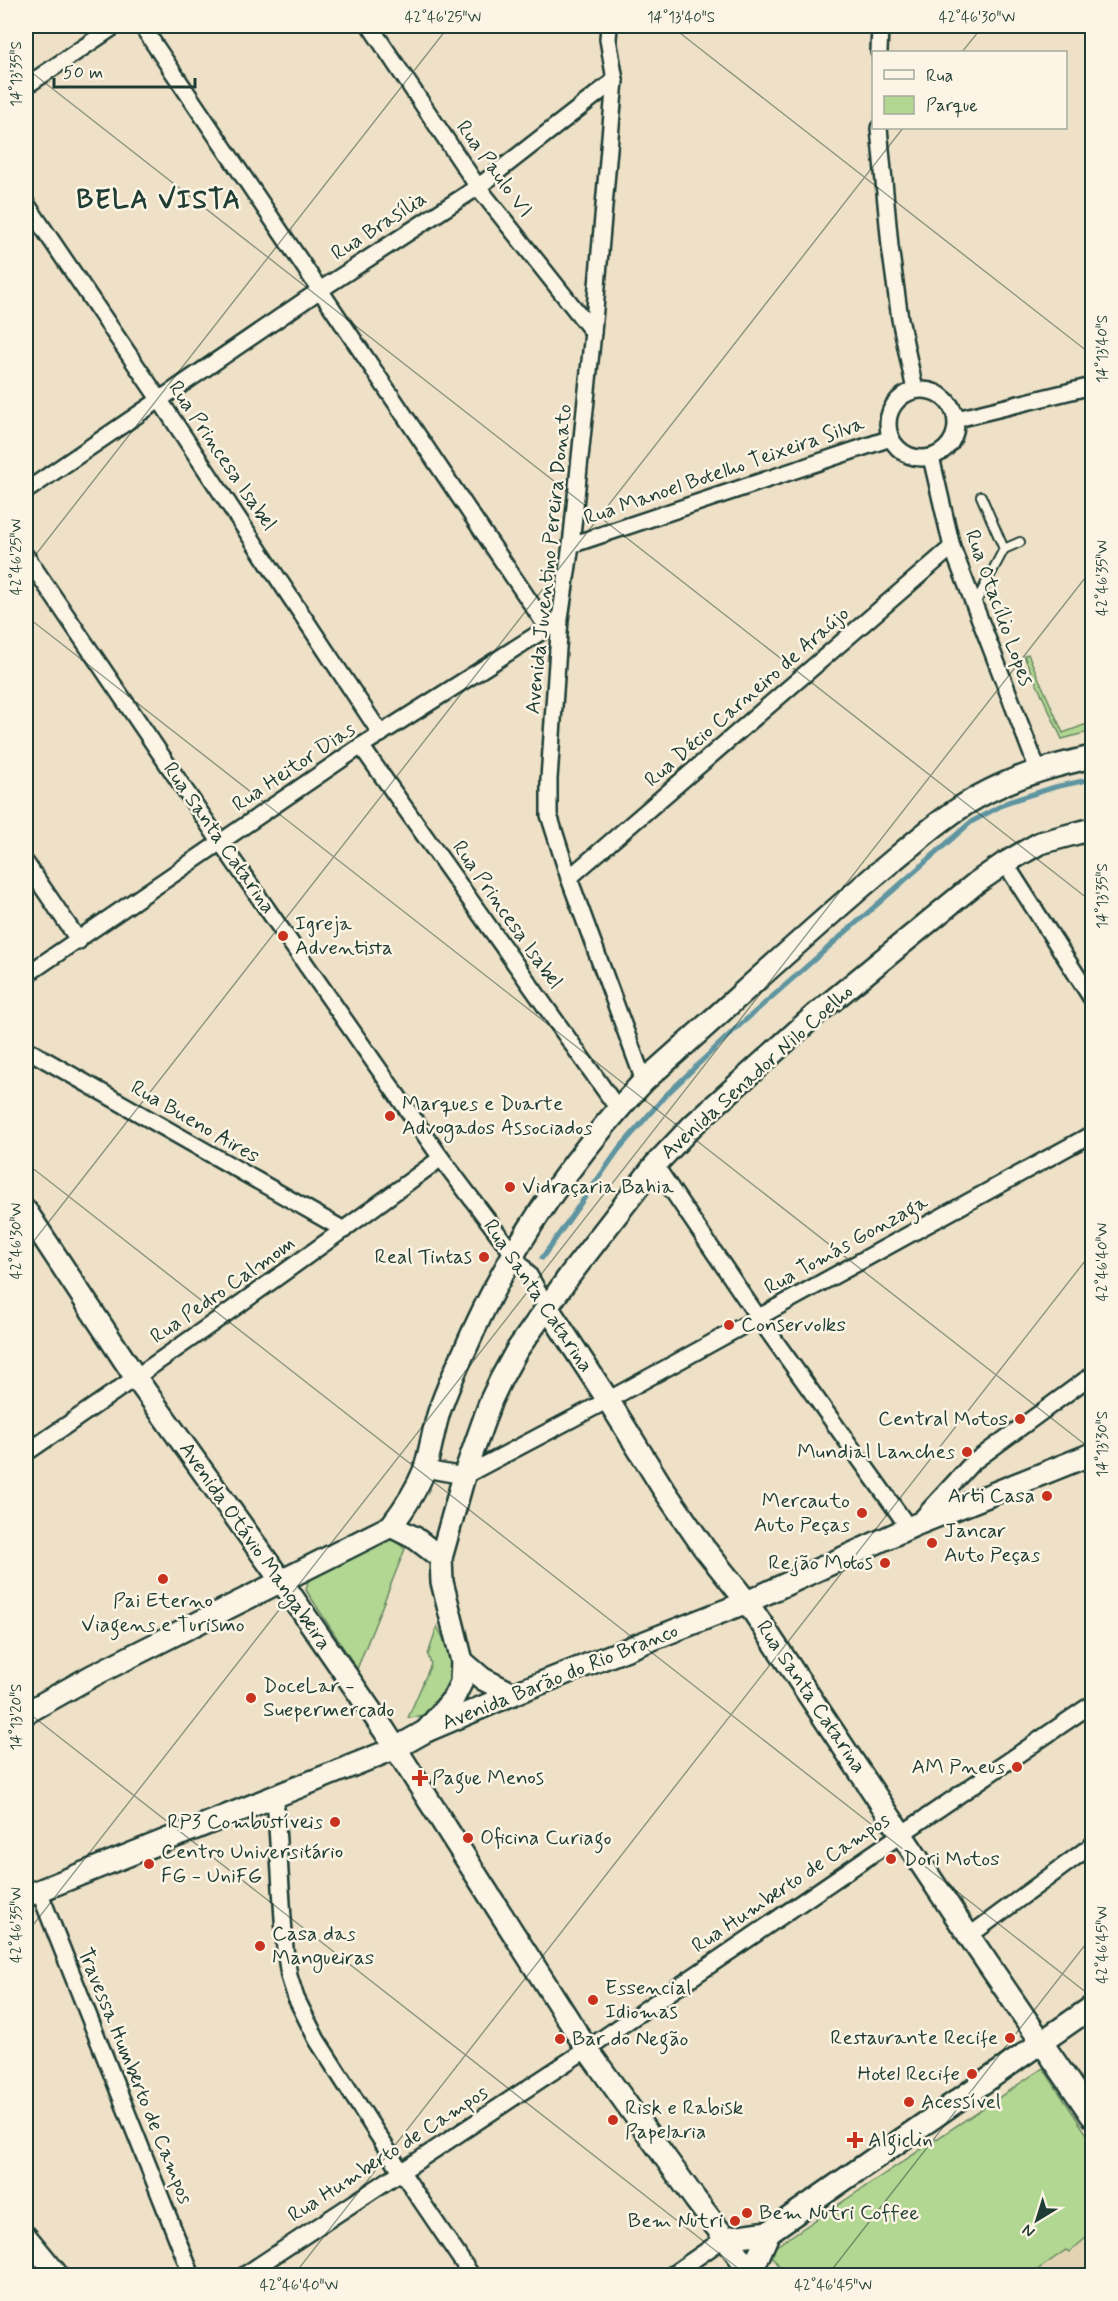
<svg xmlns="http://www.w3.org/2000/svg" width="1118" height="2301" font-family="Mynerve,sans-serif">
<style>
.built{fill:#e4d3b2}
.green{fill:#b2d792;stroke:#688a63;stroke-width:1.5}
.lines{fill:none;stroke-linecap:round;stroke-linejoin:round}
.stream{stroke:#5f95a1;stroke-width:5}
.lane-casing{stroke:#1f3d34;stroke-width:12}
.street-casing{stroke:#1f3d34;stroke-width:20}
.secondary-casing{stroke:#1f3d34;stroke-width:26}
.lane{stroke:#fcf5e5;stroke-width:8}
.street{stroke:#fcf5e5;stroke-width:15}
.secondary{stroke:#fcf5e5;stroke-width:21}
.ticks{fill:none;stroke:#1f3d34;stroke-width:1.5;stroke-opacity:0.45}
.poi-dot{fill:#c8321e;stroke:#fcf5e5;stroke-width:2}
.labels{text-anchor:middle;dominant-baseline:central;stroke-width:5;stroke-linejoin:round;paint-order:stroke}
.street-label{font-size:21px;fill:#1f3d34;stroke:#fcf5e5}
.poi-label{font-size:21px;fill:#1f3d34;stroke:#fcf5e5;text-anchor:start}
.district-label{font-size:27px;font-weight:bold;letter-spacing:1.5px;fill:#1f3d34;stroke:#fcf5e5}
.neatline{fill:none;stroke:#1f3d34;stroke-width:2}
.ticks-label{font-size:15px;text-anchor:middle;fill:#1f3d34}
</style>
<rect width="100%" height="100%" fill="#eee1c7"/>
<filter id="ink" filterUnits="userSpaceOnUse"><feTurbulence type="fractalNoise" baseFrequency=".0167" numOctaves="2"/><feDisplacementMap in="SourceGraphic" scale="12" xChannelSelector="R" yChannelSelector="G"/><feConvolveMatrix kernelMatrix="1 2 1 2 8 2 1 2 1" color-interpolation-filters="sRGB"/></filter>
<g filter="url(#ink)">
<path class="built" d="M1092,2233V2275L1030,2276L1067,2250L1069,2252Z"/>
<g class="green">
<path d="M1028,654L1063,733L1092,722V731L1062,739L1024,656Z"/>
<path d="M389,1536L405,1549L357,1669L306,1590L310,1573Z"/>
<path d="M437,1626L459,1670L438,1710L419,1717L408,1718L431,1664L428,1655Z"/>
<path d="M1043,2068L1092,2142V2233L1069,2252L1066,2250L1030,2275H785L769,2251Z"/>
</g>
<g class="lines">
<path class="stream" d="M542,1258L619,1149L665,1096L732,1032L971,822L1008,802L1055,787L1092,779"/>
<g class="lane-casing">
<g id="lane">
<path d="M1004,549L1020,542"/>
<path d="M975,604L1004,549L981,496"/>
</g>
</g>
<g class="street-casing">
<g id="street">
<path d="M142,26L547,627"/>
<path d="M370,26L478,187L593,332"/>
<path d="M609,26L608,39L615,80L593,332L571,545L560,619L549,779V815L569,878L644,1081"/>
<path d="M879,52L880,26"/>
<path d="M26,86L115,26"/>
<path d="M879,128L890,246L900,319L915,390"/>
<path d="M26,203L159,399L381,734"/>
<circle cx="922" cy="424" r="34"/>
<path d="M957,419L1092,386"/>
<path d="M931,457L952,547L1038,770"/>
<path d="M26,491L320,290L478,187L615,80"/>
<path d="M571,545L891,438"/>
<path d="M26,556L221,843L441,1158L529,1275L547,1307"/>
<path d="M361,746L618,1109"/>
<path d="M26,863L79,941"/>
<path d="M1005,863L1092,999"/>
<path d="M569,878L952,547"/>
<path d="M26,975L361,746L555,623"/>
<path d="M26,1049L344,1230"/>
<path d="M655,1165L758,1317L909,1528"/>
<path d="M26,1453C166,1357 305,1259 441,1158"/>
<path d="M425,1469L464,1476L608,1400L1092,1134"/>
<path d="M919,1521L972,1463L1092,1375"/>
<path d="M275,1796L285,1949L289,1976L296,1998L317,2040L335,2068L401,2171L472,2276"/>
<path d="M39,1891L192,2276"/>
<path d="M969,1936L1092,1845"/>
<path d="M243,2276L587,2049L1092,1704"/>
<path d="M670,2276L725,2238"/>
</g>
</g>
<g class="secondary-casing">
<g id="secondary">
<path d="M26,1211L136,1378L282,1582L384,1730L587,2049L695,2199L754,2276"/>
<path d="M547,1307L608,1400L662,1487L704,1548L747,1602L969,1936L1092,2116"/>
<path d="M391,1526L415,1538L441,1558"/>
<path d="M462,1661L483,1679L513,1694"/>
<path d="M26,1713L92,1676L391,1526C404,1509 416,1491 424,1471C431,1451 433,1429 440,1409C447,1389 456,1369 465,1350C508,1250 570,1160 644,1081C720,1014 795,944 872,878C909,848 946,812 989,791C1022,774 1057,765 1092,757"/>
<path d="M426,1731L453,1699L461,1683L462,1661L442,1582L441,1558L464,1476L491,1400L501,1379L517,1350L570,1275L655,1165L693,1125L815,1015L976,883L1005,863L1040,843L1092,829"/>
<path d="M26,1896L396,1748L426,1731L513,1694L747,1602L915,1525L1092,1454"/>
<path d="M26,2237L58,2276"/>
<path d="M725,2238L769,2232L1092,2007"/>
<path d="M752,2271L769,2232"/>
</g>
</g>
<use href="#lane" class="lane"/>
<use href="#street" class="street"/>
<use href="#secondary" class="secondary"/>
</g>
</g>
<path class="ticks" d="M671,26L1092,355M962,52L983,26M26,68L1092,902M26,567L449,26M26,616L1092,1450M26,1163L1092,1997M26,1251L903,128M26,1711L748,2276M26,1934L1092,569M26,2259L47,2276M293,2276L1092,1252M827,2276L1092,1936"/>
<g class="poi-dot">
<circle cx="283" cy="936" r="6"/>
<circle cx="390" cy="1116" r="6"/>
<circle cx="510" cy="1187" r="6"/>
<circle cx="484" cy="1257" r="6"/>
<circle cx="729" cy="1325" r="6"/>
<circle cx="1020" cy="1419" r="6"/>
<circle cx="967" cy="1452" r="6"/>
<circle cx="1047" cy="1496" r="6"/>
<circle cx="862" cy="1513" r="6"/>
<circle cx="932" cy="1543" r="6"/>
<circle cx="885" cy="1563" r="6"/>
<circle cx="163" cy="1579" r="6"/>
<circle cx="251" cy="1698" r="6"/>
<circle cx="1017" cy="1767" r="6"/>
<path d="M417 1769h6v6h6v6h-6v6h-6v-6h-6v-6h6z"/>
<circle cx="335" cy="1822" r="6"/>
<circle cx="468" cy="1838" r="6"/>
<circle cx="891" cy="1859" r="6"/>
<circle cx="149" cy="1864" r="6"/>
<circle cx="260" cy="1946" r="6"/>
<circle cx="593" cy="2000" r="6"/>
<circle cx="1010" cy="2038" r="6"/>
<circle cx="560" cy="2039" r="6"/>
<circle cx="972" cy="2074" r="6"/>
<circle cx="909" cy="2102" r="6"/>
<circle cx="613" cy="2120" r="6"/>
<path d="M852 2131h6v6h6v6h-6v6h-6v-6h-6v-6h6z"/>
<circle cx="747" cy="2213" r="6"/>
<circle cx="735" cy="2221" r="6"/>
</g>
<g class="labels">
<g class="street-label">
<text transform="translate(494 169) rotate(54)">Rua Paulo VI</text>
<text transform="translate(379 226) rotate(-33)">Rua Brasília</text>
<text transform="translate(222 456) rotate(56)">Rua Princesa Isabel</text>
<text transform="translate(724 471) rotate(-19)">Rua Manoel Botelho Teixeira Silva</text>
<text transform="translate(549 559) rotate(-84)">Avenida Juventino Pereira Donato</text>
<text transform="translate(999 608) rotate(70)">Rua Otacílio Lopes</text>
<text transform="translate(747 697) rotate(-41)">Rua Décio Carneiro de Araújo</text>
<text transform="translate(294 767) rotate(-34)">Rua Heitor Dias</text>
<text transform="translate(219 838) rotate(55)">Rua Santa Catarina</text>
<text transform="translate(507 915) rotate(55)">Rua Princesa Isabel</text>
<text transform="translate(757 1072) rotate(-42)">Avenida Senador Nilo Coelho</text>
<text transform="translate(195 1122) rotate(30)">Rua Bueno Aires</text>
<text transform="translate(846 1245) rotate(-29)">Rua Tomás Gonzaga</text>
<text transform="translate(223 1290) rotate(-35)">Rua Pedro Calmom</text>
<text transform="translate(538 1296) rotate(56)">Rua Santa Catarina</text>
<text transform="translate(255 1546) rotate(55)">Avenida Otávio Mangabeira</text>
<text transform="translate(560 1677) rotate(-22)">Avenida Barão do Rio Branco</text>
<text transform="translate(811 1697) rotate(56)">Rua Santa Catarina</text>
<text transform="translate(791 1883) rotate(-34)">Rua Humberto de Campos</text>
<text transform="translate(135 2076) rotate(68)">Travessa Humberto de Campos</text>
<text transform="translate(388 2154) rotate(-33)">Rua Humberto de Campos</text>
</g>
<g class="poi-label">
<text x="295" y="924">Igreja<tspan x="295" dy="24">Adventista</tspan></text>
<text x="402" y="1104">Marques e Duarte<tspan x="402" dy="24">Advogados Associados</tspan></text>
<text x="522" y="1187">Vidraçaria Bahia</text>
<text x="472" y="1257" text-anchor="end">Real Tintas</text>
<text x="741" y="1325">Conservolks</text>
<text x="1008" y="1419" text-anchor="end">Central Motos</text>
<text x="955" y="1452" text-anchor="end">Mundial Lanches</text>
<text x="1035" y="1496" text-anchor="end">Arti Casa</text>
<text x="850" y="1501" text-anchor="end">Mercauto<tspan x="850" dy="24">Auto Peças</tspan></text>
<text x="944" y="1531">Jancar<tspan x="944" dy="24">Auto Peças</tspan></text>
<text x="873" y="1563" text-anchor="end">Rejão Motos</text>
<text x="163" y="1601" text-anchor="middle">Pai Eterno<tspan x="163" dy="24">Viagens e Turismo</tspan></text>
<text x="263" y="1686">DoceLar -<tspan x="263" dy="24">Suepermercado</tspan></text>
<text x="1005" y="1767" text-anchor="end">AM Pneus</text>
<text x="432" y="1778">Pague Menos</text>
<text x="323" y="1822" text-anchor="end">RP3 Combustíveis</text>
<text x="480" y="1838">Oficina Curiago</text>
<text x="161" y="1852">Centro Universitário<tspan x="161" dy="24">FG - UniFG</tspan></text>
<text x="903" y="1859">Dori Motos</text>
<text x="272" y="1934">Casa das<tspan x="272" dy="24">Mangueiras</tspan></text>
<text x="605" y="1988">Essencial<tspan x="605" dy="24">Idiomas</tspan></text>
<text x="998" y="2038" text-anchor="end">Restaurante Recife</text>
<text x="572" y="2039">Bar do Negão</text>
<text x="960" y="2074" text-anchor="end">Hotel Recife</text>
<text x="921" y="2102">Acessível</text>
<text x="625" y="2108">Risk e Rabisk<tspan x="625" dy="24">Papelaria</tspan></text>
<text x="868" y="2140">Algiclin</text>
<text x="759" y="2213">Bem Nutri Coffee</text>
<text x="723" y="2221" text-anchor="end">Bem Nutri</text>
</g>
<g class="district-label">
<text x="159" y="200">BELA VISTA</text>
</g>
</g>
<rect width="1118" height="2301" fill="none" stroke="#fcf5e5" stroke-width="66"/>
<rect x="872" y="51" width="195" height="78" fill="#fcf5e5" stroke="#a4ab9e" stroke-width="1.5"/>
<rect x="884" y="70" width="30" height="9" fill="#fcf5e5" stroke="#a4ab9e" stroke-width="1.5"/>
<text x="926" y="81" font-size="18" fill="#1f3d34">Rua</text>
<rect x="884" y="96" width="30" height="18" fill="#b2d792" stroke="#a4ab9e" stroke-width="1.5"/>
<text x="926" y="111" font-size="18" fill="#1f3d34">Parque</text>
<g transform="translate(1037 2220) rotate(218)" stroke="#fcf5e5" stroke-width="4.5" paint-order="stroke">
<path d="M0-4.5L10 22L0 15L-10 22Z" fill="#1f3d34"/>
<text y="-9" font-size="16" font-weight="bold" text-anchor="middle" fill="#1f3d34">N</text>
</g>
<path d="M54 78v9h141v-9" fill="none" stroke="#1f3d34" stroke-width="3"/>
<text x="63" y="78" font-size="18" fill="#1f3d34" stroke="#fcf5e5" stroke-width="4.5" paint-order="stroke">50 m</text>
<rect x="33" y="33" width="1052" height="2235" class="neatline"/>
<g class="ticks-label">
<text x="443" y="22">42°46'25"W</text>
<text x="681" y="22">14°13'40"S</text>
<text x="977" y="22">42°46'30"W</text>
<text transform="translate(16 74) rotate(-90)" y="5">14°13'35"S</text>
<text transform="translate(1102 349) rotate(-90)" y="5">14°13'40"S</text>
<text transform="translate(16 557) rotate(-90)" y="5">42°46'25"W</text>
<text transform="translate(1102 578) rotate(-90)" y="5">42°46'35"W</text>
<text transform="translate(1102 896) rotate(-90)" y="5">14°13'35"S</text>
<text transform="translate(16 1241) rotate(-90)" y="5">42°46'30"W</text>
<text transform="translate(1102 1262) rotate(-90)" y="5">42°46'40"W</text>
<text transform="translate(1102 1444) rotate(-90)" y="5">14°13'30"S</text>
<text transform="translate(16 1717) rotate(-90)" y="5">14°13'20"S</text>
<text transform="translate(16 1925) rotate(-90)" y="5">42°46'35"W</text>
<text transform="translate(1102 1945) rotate(-90)" y="5">42°46'45"W</text>
<text x="299" y="2290">42°46'40"W</text>
<text x="833" y="2290">42°46'45"W</text>
</g>
</svg>
